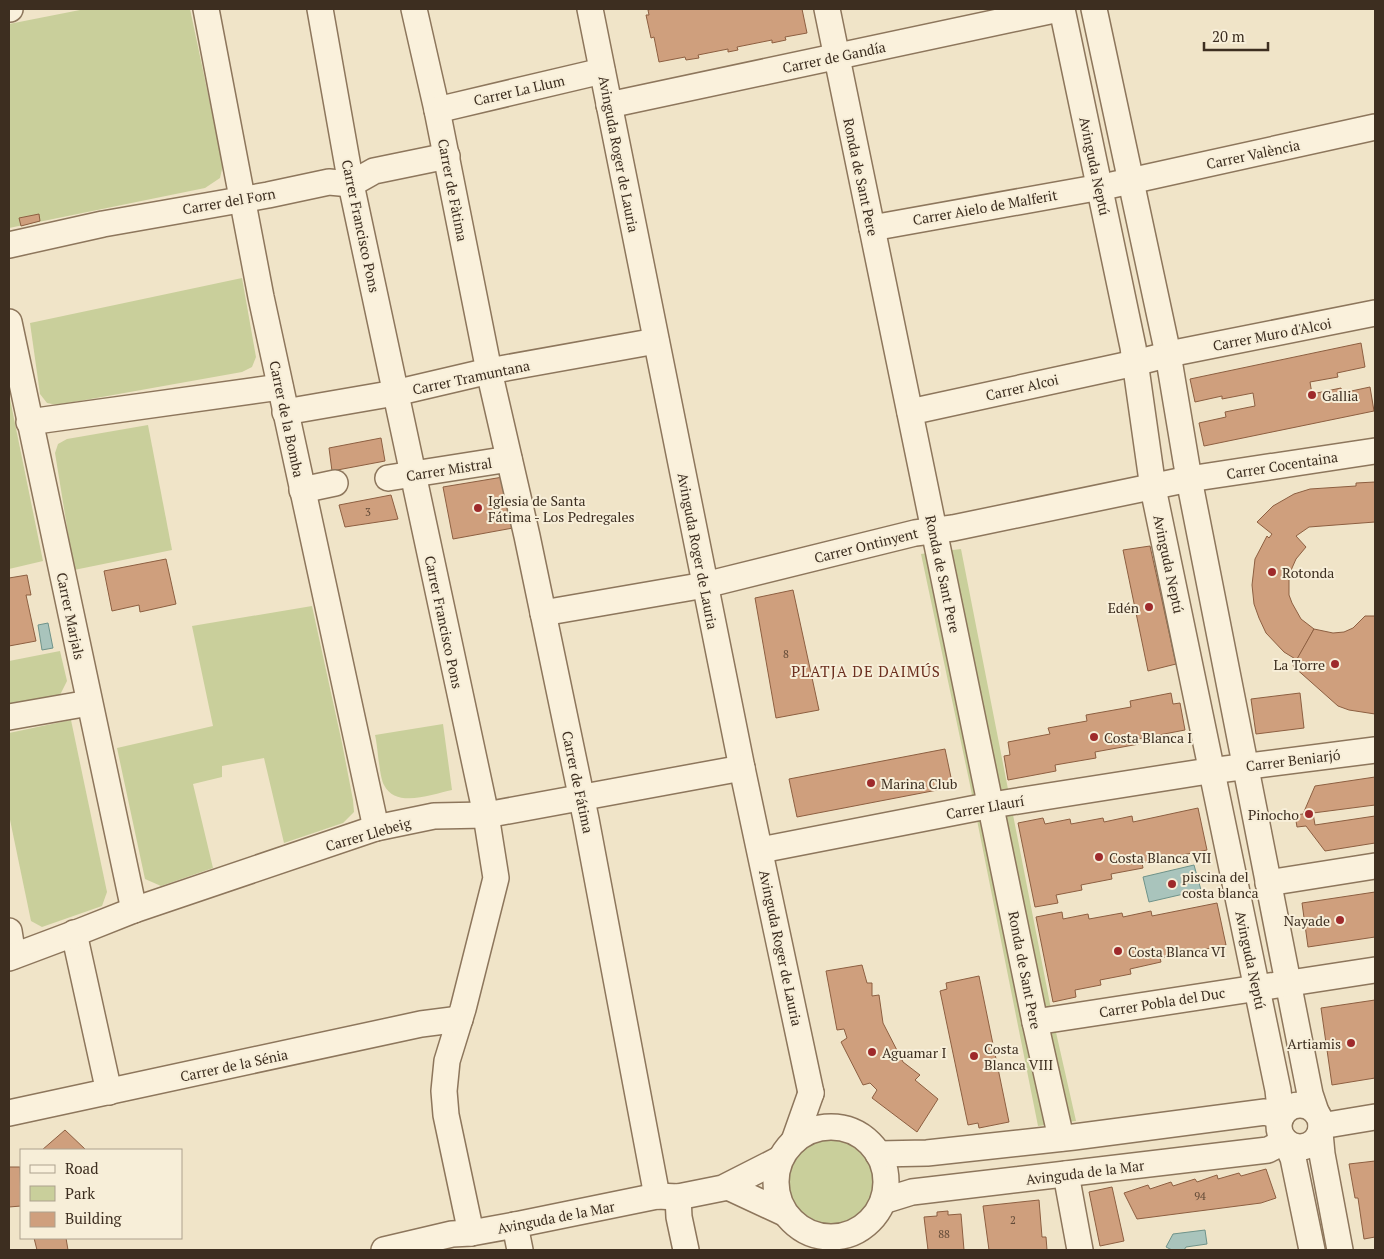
<svg xmlns="http://www.w3.org/2000/svg" width="1384" height="1259" font-family="'PT Serif',serif">
<style>
.green{fill:#c9cf9b}
.water{fill:#a9c4bc;stroke:#6f938a}
.building{fill:#cf9f7d;stroke:#8d5f41}
.lines{fill:none;stroke-linecap:round;stroke-linejoin:round}
.street-casing{stroke:#8d765c;stroke-width:28}
.street{stroke:#faf1dc;stroke-width:25}
.poi-dot{fill:#9e2a2b;stroke:#f7eed8;stroke-width:2}
.labels{text-anchor:middle;dominant-baseline:central;stroke-width:4;stroke-linejoin:round;paint-order:stroke}
.number-label{font-size:11px;fill:#624a37}
.street-label{font-size:14px;fill:#3d2e20;stroke:#f7eed8}
.poi-label{font-size:14px;fill:#3d2e20;stroke:#f7eed8;text-anchor:start}
.neighbourhood-label{font-size:15px;letter-spacing:1px;fill:#6b2e1e;stroke:#f7eed8}
</style>
<rect width="100%" height="100%" fill="#f0e4c8"/>
<g class="green">
<path d="M85,9H190L223,165L220,178L205,188L9,228V24Z"/>
<path d="M242,278L256,357L252,367L242,372L57,405L47,403L40,394L30,323Z"/>
<path d="M9,394L43,561L9,569Z"/>
<path d="M148,425L172,550L74,570L55,453L58,444L67,439Z"/>
<path d="M961,549L1053,1019L1076,1121L1038,1126L969,780L921,554Z"/>
<path d="M312,606L342,743L353,800L354,812L343,823L284,843L264,758L222,766V777L193,784L213,868L161,886L145,879L117,748L213,726L192,626Z"/>
<path d="M60,651L67,681L59,697L9,707V661Z"/>
<path d="M71,720L107,892L102,906L42,927L31,921L9,815V733Z"/>
<path d="M443,724L452,790C432,794 396,809 384,785C379,776 378,747 375,735Z"/>
<circle cx="831" cy="1183" r="55"/>
</g>
<g class="water">
<path d="M48,623L53,648L42,650L38,625Z"/>
<path d="M1194,865L1201,890L1149,902L1143,877Z"/>
<path d="M1205,1230L1207,1244L1186,1247L1184,1250H1172L1166,1247L1173,1234Z"/>
</g>
<g class="building">
<path d="M652,9H802L807,33L785,37L786,40L772,43V40L737,47L738,50L728,52V49L698,55L699,58L686,60L685,57L659,62L654,37L651,38L646,15H649L648,10Z"/>
<path d="M39,214L40,221L21,226L19,218Z"/>
<path d="M1361,343L1365,367L1337,373L1338,377L1310,382L1312,394L1341,388L1342,393L1370,387L1374,411L1204,446L1199,423L1226,417L1225,412L1255,406L1253,393L1222,399V396L1195,402L1190,379Z"/>
<path d="M381,438L385,461L332,471L329,448Z"/>
<path d="M503,477L513,528L453,539L443,487Z"/>
<path d="M1375,482V522L1309,527L1296,536L1306,547L1296,559L1292,568L1289,576V595L1292,603L1301,619L1314,629L1297,660L1284,652L1266,633L1259,618L1254,604L1252,585L1255,559L1267,536L1269,538L1272,534L1257,522L1273,506L1294,494L1310,489L1356,486V483Z"/>
<path d="M391,495L398,519L345,527L339,505Z"/>
<path d="M1150,546L1176,664L1148,671L1123,550Z"/>
<path d="M166,559L176,604L140,612L139,605L112,611L104,571Z"/>
<path d="M27,575L31,595H26L36,641L9,646V578Z"/>
<path d="M793,590L819,710L776,718L755,598Z"/>
<path d="M1365,616H1375V714L1349,710L1338,706L1293,666L1314,629L1333,633L1344,632L1353,628Z"/>
<path d="M1171,693L1173,704L1180,703L1185,730L1138,739L1139,744L1095,752L1096,758L1055,765L1056,771L1008,780L1004,756L1010,755L1008,742L1050,734L1048,728L1087,721L1086,715L1131,707L1130,701Z"/>
<path d="M1300,693L1304,728L1256,734L1251,699Z"/>
<path d="M945,749L953,787L797,817L789,779Z"/>
<path d="M1375,777V805L1313,813L1315,825L1375,816V843L1325,851L1306,826L1297,827L1295,815L1303,814L1315,786Z"/>
<path d="M1198,808L1207,850L1142,863L1143,868L1111,874L1112,879L1081,885L1082,890L1056,895L1058,903L1035,907L1018,823L1043,818L1045,824L1070,819L1071,824L1103,818L1104,822L1132,816L1133,822Z"/>
<path d="M1375,892V937L1308,947L1302,903Z"/>
<path d="M1217,903L1226,945L1160,958L1161,962L1130,969L1131,974L1100,980L1101,985L1075,990L1076,997L1053,1002L1036,917L1062,912L1063,919L1088,914L1089,919L1122,913L1123,917L1151,911L1152,916Z"/>
<path d="M862,965L867,983H872V996L879,995L883,1023L903,1062L920,1075L915,1080L938,1099L917,1132L872,1098L877,1090L870,1083L863,1085L841,1042L847,1038L844,1029L837,1030L826,971Z"/>
<path d="M979,976L1009,1122L979,1128L978,1123L968,1125L940,991L947,989L946,983Z"/>
<path d="M1375,1000V1078L1332,1085L1321,1008Z"/>
<path d="M65,1130L86,1150H42Z"/>
<path d="M1375,1161V1237L1364,1239L1358,1198H1355L1349,1164Z"/>
<path d="M9,1167H20L21,1206L9,1207Z"/>
<path d="M1266,1169L1276,1198L1261,1203L1137,1219L1124,1193L1148,1185L1150,1189L1171,1182L1173,1186L1195,1179L1197,1182L1217,1175L1218,1179L1239,1173L1241,1176Z"/>
<path d="M1112,1187L1124,1241L1100,1246L1089,1192Z"/>
<path d="M1039,1200L1042,1237H1046L1047,1250H989L983,1206Z"/>
<path d="M948,1211V1215L961,1214L964,1250H928L924,1217L937,1216V1212Z"/>
<path d="M34,1238H66L68,1250H37Z"/>
</g>
<g class="lines">
<g class="street-casing">
<g id="street">
<path d="M9,9H10"/>
<path d="M206,9L261,297L376,828"/>
<path d="M320,9L351,184L486,815L496,878L463,1009L447,1061L444,1091L446,1115L471,1233"/>
<path d="M414,9L437,110L489,371L527,536L586,819L657,1196"/>
<path d="M590,9L742,768L811,1093"/>
<path d="M827,9L1035,1022L1061,1138"/>
<path d="M1094,9L1168,354L1189,479L1310,1094L1316,1112"/>
<path d="M609,105L1059,9"/>
<path d="M437,110L602,71"/>
<path d="M872,228L1112,185L1375,127"/>
<path d="M9,245L103,224L268,195L329,182L351,184L374,171L447,156"/>
<path d="M9,322L134,910"/>
<path d="M285,412L395,393L489,371L656,341"/>
<path d="M910,412L1135,363L1174,353L1375,313"/>
<path d="M29,422L280,387"/>
<path d="M388,478L509,459"/>
<path d="M302,490L335,483"/>
<path d="M543,613L705,585L915,533L953,528L1189,479L1375,451"/>
<path d="M9,717L89,703"/>
<path d="M761,850L992,805L1202,772L1375,750"/>
<path d="M1268,883L1375,866"/>
<path d="M9,931L13,956"/>
<path d="M74,933L109,1092"/>
<path d="M9,958L81,931L134,910L376,828L434,816L486,815L742,768"/>
<path d="M1035,1022L1375,970"/>
<circle cx="1300" cy="1126" r="21"/>
<path d="M9,1113L421,1024L460,1019"/>
<path d="M1321,1126L1375,1117"/>
<circle cx="831" cy="1182" r="55"/>
<path d="M1320,1133L1322,1154L1340,1250"/>
<path d="M794,1141L811,1093"/>
<path d="M878,1154L927,1153L1074,1137L1265,1112L1281,1117L1278,1090L1153,488L1133,347L1062,9"/>
<path d="M1066,1174L1080,1250"/>
<path d="M728,1187L784,1213"/>
<path d="M678,1197L679,1217L686,1250"/>
<path d="M883,1201L912,1192L1268,1150L1285,1141L1293,1158L1312,1250"/>
<path d="M515,1225L520,1250"/>
<path d="M384,1250L452,1234L471,1233L515,1225L657,1196L678,1197L723,1188L780,1159"/>
</g>
</g>
<use href="#street" class="street"/>
</g>
<g class="poi-dot">
<circle cx="1312" cy="395" r="5"/>
<circle cx="478" cy="508" r="5"/>
<circle cx="1272" cy="572" r="5"/>
<circle cx="1149" cy="607" r="5"/>
<circle cx="1335" cy="664" r="5"/>
<circle cx="1094" cy="737" r="5"/>
<circle cx="871" cy="783" r="5"/>
<circle cx="1309" cy="814" r="5"/>
<circle cx="1099" cy="857" r="5"/>
<circle cx="1172" cy="884" r="5"/>
<circle cx="1340" cy="920" r="5"/>
<circle cx="1118" cy="951" r="5"/>
<circle cx="1351" cy="1043" r="5"/>
<circle cx="872" cy="1052" r="5"/>
<circle cx="974" cy="1056" r="5"/>
</g>
<g class="labels">
<g class="number-label">
<text x="368" y="512">3</text>
<text x="786" y="654">8</text>
<text x="1200" y="1196">94</text>
<text x="1013" y="1220">2</text>
<text x="944" y="1234">88</text>
</g>
<g class="street-label">
<text transform="translate(834 57) rotate(-12)">Carrer de Gandía</text>
<text transform="translate(519 90) rotate(-13)">Carrer La Llum</text>
<text transform="translate(619 154) rotate(79)">Avinguda Roger de Lauria</text>
<text transform="translate(1253 154) rotate(-12)">Carrer València</text>
<text transform="translate(1095 166) rotate(78)">Avinguda Neptú</text>
<text transform="translate(861 177) rotate(78)">Ronda de Sant Pere</text>
<text transform="translate(453 190) rotate(79)">Carrer de Fàtima</text>
<text transform="translate(229 201) rotate(-10)">Carrer del Forn</text>
<text transform="translate(985 207) rotate(-10)">Carrer Aielo de Malferit</text>
<text transform="translate(361 226) rotate(78)">Carrer Francisco Pons</text>
<text transform="translate(1272 334) rotate(-11)">Carrer Muro d'Alcoi</text>
<text transform="translate(471 377) rotate(-12)">Carrer Tramuntana</text>
<text transform="translate(1022 387) rotate(-13)">Carrer Alcoi</text>
<text transform="translate(287 419) rotate(78)">Carrer de la Bomba</text>
<text transform="translate(1282 465) rotate(-9)">Carrer Cocentaina</text>
<text transform="translate(449 469) rotate(-9)">Carrer Mistral</text>
<text transform="translate(866 545) rotate(-14)">Carrer Ontinyent</text>
<text transform="translate(698 551) rotate(79)">Avinguda Roger de Lauria</text>
<text transform="translate(1169 564) rotate(78)">Avinguda Neptú</text>
<text transform="translate(943 574) rotate(78)">Ronda de Sant Pere</text>
<text transform="translate(71 616) rotate(78)">Carrer Marjals</text>
<text transform="translate(444 622) rotate(78)">Carrer Francisco Pons</text>
<text transform="translate(1293 760) rotate(-7)">Carrer Beniarjó</text>
<text transform="translate(578 782) rotate(78)">Carrer de Fátima</text>
<text transform="translate(985 807) rotate(-10)">Carrer Llaurí</text>
<text transform="translate(368 834) rotate(-16)">Carrer Llebeig</text>
<text transform="translate(781 948) rotate(78)">Avinguda Roger de Lauria</text>
<text transform="translate(1251 960) rotate(78)">Avinguda Neptú</text>
<text transform="translate(1025 970) rotate(79)">Ronda de Sant Pere</text>
<text transform="translate(1162 1002) rotate(-9)">Carrer Pobla del Duc</text>
<text transform="translate(234 1065) rotate(-12)">Carrer de la Sénia</text>
<text transform="translate(1085 1172) rotate(-7)">Avinguda de la Mar</text>
<text transform="translate(556 1217) rotate(-11)">Avinguda de la Mar</text>
</g>
<g class="poi-label">
<text x="1322" y="395">Gallia</text>
<text x="488" y="500">Iglesia de Santa<tspan x="488" dy="16">Fátima - Los Pedregales</tspan></text>
<text x="1282" y="572">Rotonda</text>
<text x="1139" y="607" text-anchor="end">Edén</text>
<text x="1325" y="664" text-anchor="end">La Torre</text>
<text x="1104" y="737">Costa Blanca I</text>
<text x="881" y="783">Marina Club</text>
<text x="1299" y="814" text-anchor="end">Pinocho</text>
<text x="1109" y="857">Costa Blanca VII</text>
<text x="1182" y="876">piscina del<tspan x="1182" dy="16">costa blanca</tspan></text>
<text x="1330" y="920" text-anchor="end">Nayade</text>
<text x="1128" y="951">Costa Blanca VI</text>
<text x="1341" y="1043" text-anchor="end">Artiamis</text>
<text x="984" y="1048">Costa<tspan x="984" dy="16">Blanca VIII</tspan></text>
<text x="882" y="1052">Aguamar I</text>
</g>
<g class="neighbourhood-label">
<text x="866" y="671">PLATJA DE DAIMÚS</text>
</g>
</g>
<rect width="1384" height="1259" fill="none" stroke="#3d2e20" stroke-width="20"/>
<rect x="20" y="1149" width="162" height="90" fill="#f7eed8" stroke="#ada18e"/>
<rect x="30" y="1165" width="25" height="8" fill="#faf1dc" stroke="#ada18e"/>
<text x="65" y="1174" font-size="15" fill="#3d2e20">Road</text>
<rect x="30" y="1186" width="25" height="15" fill="#c9cf9b" stroke="#ada18e"/>
<text x="65" y="1199" font-size="15" fill="#3d2e20">Park</text>
<rect x="30" y="1212" width="25" height="15" fill="#cf9f7d" stroke="#ada18e"/>
<text x="65" y="1224" font-size="15" fill="#3d2e20">Building</text>
<path d="M1204 42v8h64v-8" fill="none" stroke="#3d2e20" stroke-width="2.5"/>
<text x="1212" y="42" font-size="15" fill="#3d2e20" stroke="#f7eed8" stroke-width="4" paint-order="stroke">20 m</text>
</svg>
